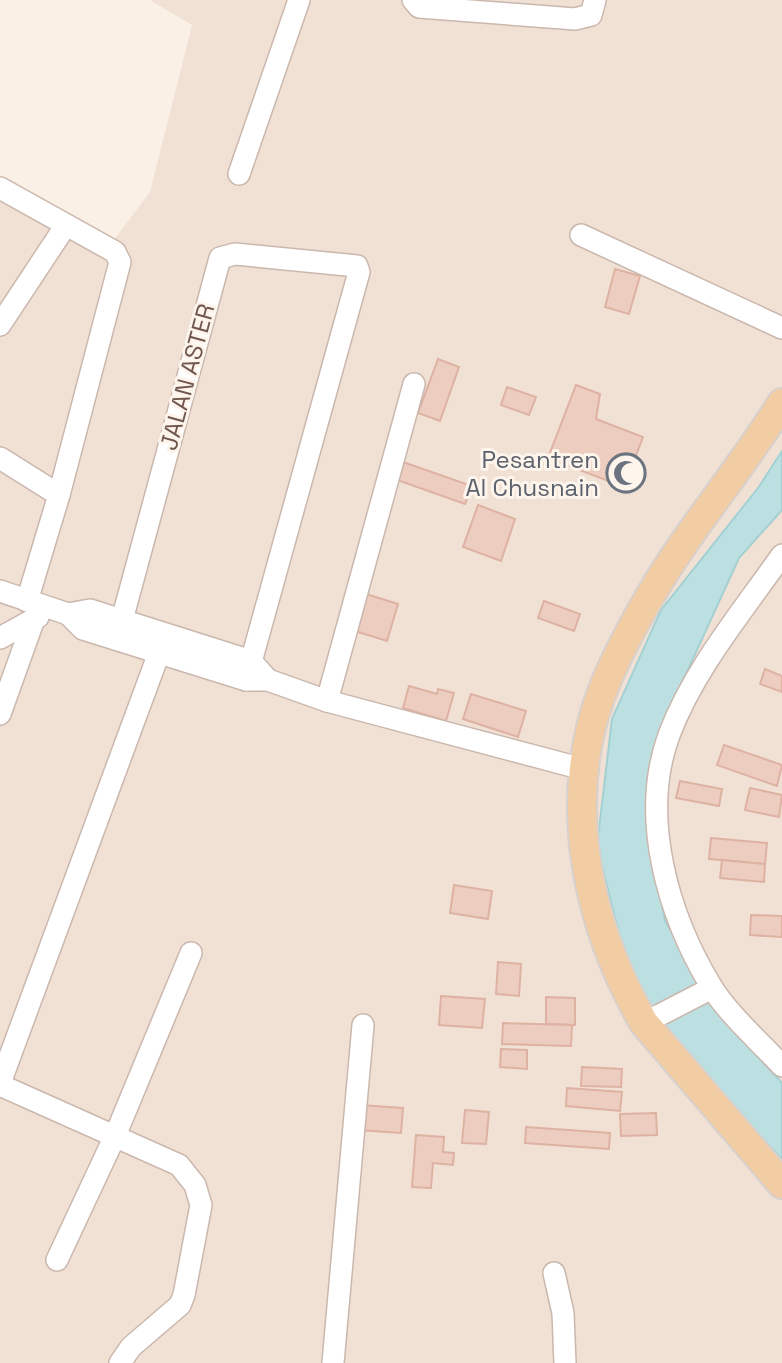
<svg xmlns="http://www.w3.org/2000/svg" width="782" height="1363" font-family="'Space Grotesk',sans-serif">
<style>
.residential{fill:#f1e1d5}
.water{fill:#bce0e1;stroke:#a3d0d2;stroke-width:2}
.building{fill:#edcdc0;stroke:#deb2a2;stroke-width:2}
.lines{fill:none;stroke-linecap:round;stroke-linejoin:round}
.minor-casing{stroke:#cab7ad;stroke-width:24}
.major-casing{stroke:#d7d0cd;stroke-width:32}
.minor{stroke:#fff;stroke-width:21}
.major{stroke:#f2cda4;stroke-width:28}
.labels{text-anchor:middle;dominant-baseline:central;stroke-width:6;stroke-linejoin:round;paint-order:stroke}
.street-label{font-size:24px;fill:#70564d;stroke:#fdf4eb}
.worship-label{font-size:24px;fill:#5b616d;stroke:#fdf4eb;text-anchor:end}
</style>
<rect width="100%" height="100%" fill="#faf0e5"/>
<g class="residential">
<path d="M150,0H782V451L612,719L678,1051L782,1159V1363H0V181L113,241L150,192L192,25Z"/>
<path d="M782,510V1083L724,1019L665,921L646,813L659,733L739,558Z"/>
</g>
<path class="water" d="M782,451V510L739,558L659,733L646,813L665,921L724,1019L782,1083V1159L678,1051L627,965L597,846L612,719L661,610L758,488Z"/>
<g class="building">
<path d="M615,269L640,276L629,314L605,307Z"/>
<path d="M438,359L459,367L440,421L418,413Z"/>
<path d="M576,385L600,394L596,419L643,437L624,487L548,458Z"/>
<path d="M507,387L536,397L529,415L501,405Z"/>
<path d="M403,462L472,486L465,504L397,480Z"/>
<path d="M478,505L515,519L501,561L463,547Z"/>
<path d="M366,594L398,604L387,641L355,631Z"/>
<path d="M544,601L580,614L574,631L538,618Z"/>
<path d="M765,669L782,676V692L760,684Z"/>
<path d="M409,686L437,694L438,689L454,693L446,721L403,708Z"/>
<path d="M471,694L526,711L518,737L463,719Z"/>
<path d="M724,745L782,765L777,786L717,765Z"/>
<path d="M680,781L722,789L719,806L676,798Z"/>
<path d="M750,788L782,795L779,817L745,810Z"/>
<path d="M711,838L767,843L765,864L709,859Z"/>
<path d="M722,860L765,864L764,882L720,878Z"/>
<path d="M454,885L492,891L488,919L450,913Z"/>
<path d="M751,915L782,916V937L750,935Z"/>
<path d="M498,962L521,964L519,996L496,994Z"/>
<path d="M441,996L485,999L482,1028L439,1025Z"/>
<path d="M546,997L575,998V1025L546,1024Z"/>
<path d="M503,1023L572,1025L571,1046L502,1044Z"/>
<path d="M501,1049L527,1050V1069L500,1067Z"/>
<path d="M582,1067L622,1069L621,1087L581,1086Z"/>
<path d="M567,1088L622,1092L620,1111L566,1106Z"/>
<path d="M360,1105L403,1108L401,1133L358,1130Z"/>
<path d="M465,1110L489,1112L486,1144L462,1143Z"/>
<path d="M656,1113L657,1135L621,1136L620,1114Z"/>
<path d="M526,1127L610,1133L609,1149L525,1143Z"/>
<path d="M416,1135L444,1137L443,1152L454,1153L453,1165L433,1163L431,1188L412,1187Z"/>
</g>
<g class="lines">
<g class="minor-casing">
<g id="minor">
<path d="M413,0L419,7L575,19L591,15L595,0"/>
<path d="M239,174L299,0"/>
<path d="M0,188L115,252L120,262L59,495L27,601"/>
<path d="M581,235L782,328"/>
<path d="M0,325L66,225"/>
<path d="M0,458L59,495"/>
<path d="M782,555C742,612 694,669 669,735C639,817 668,915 711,986C727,1013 760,1042 782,1066"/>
<path d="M0,591L68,614"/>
<path d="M90,610L251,661L268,680H246L83,629L68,614Z"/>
<path d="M122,620L220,258L235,254L357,266L359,272L246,680"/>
<path d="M0,638L38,617"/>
<path d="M268,680L327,701L583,769"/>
<path d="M327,701L414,384"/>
<path d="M0,714L34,619"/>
<path d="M644,1023L712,988"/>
<path d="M0,1083L159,653"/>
<path d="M0,1085L179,1165L195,1185L201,1205L184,1295L180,1305L131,1347L120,1363"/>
<path d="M57,1260L115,1136L191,953"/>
<path d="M554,1273L563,1313L565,1363"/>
<path d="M333,1363L363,1025"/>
</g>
</g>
<g class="major-casing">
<path id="major" d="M782,403C741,469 689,529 650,596C627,636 602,682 591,727C567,829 593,935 644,1023L782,1184"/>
</g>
<use href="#minor" class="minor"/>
<use href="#major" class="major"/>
</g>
<defs>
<g id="mosque-ring" transform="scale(2.0125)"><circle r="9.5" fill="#fdf4eb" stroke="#6b7280" stroke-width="1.5"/><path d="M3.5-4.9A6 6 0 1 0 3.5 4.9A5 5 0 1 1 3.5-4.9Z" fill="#6b7280"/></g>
</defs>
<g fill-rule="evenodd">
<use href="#mosque-ring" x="626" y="473"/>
</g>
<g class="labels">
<g class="street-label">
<text transform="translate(187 377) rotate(-75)">JALAN ASTER</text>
</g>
<g class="worship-label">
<text x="599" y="459">Pesantren<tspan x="599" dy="28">Al Chusnain</tspan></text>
</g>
</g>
</svg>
